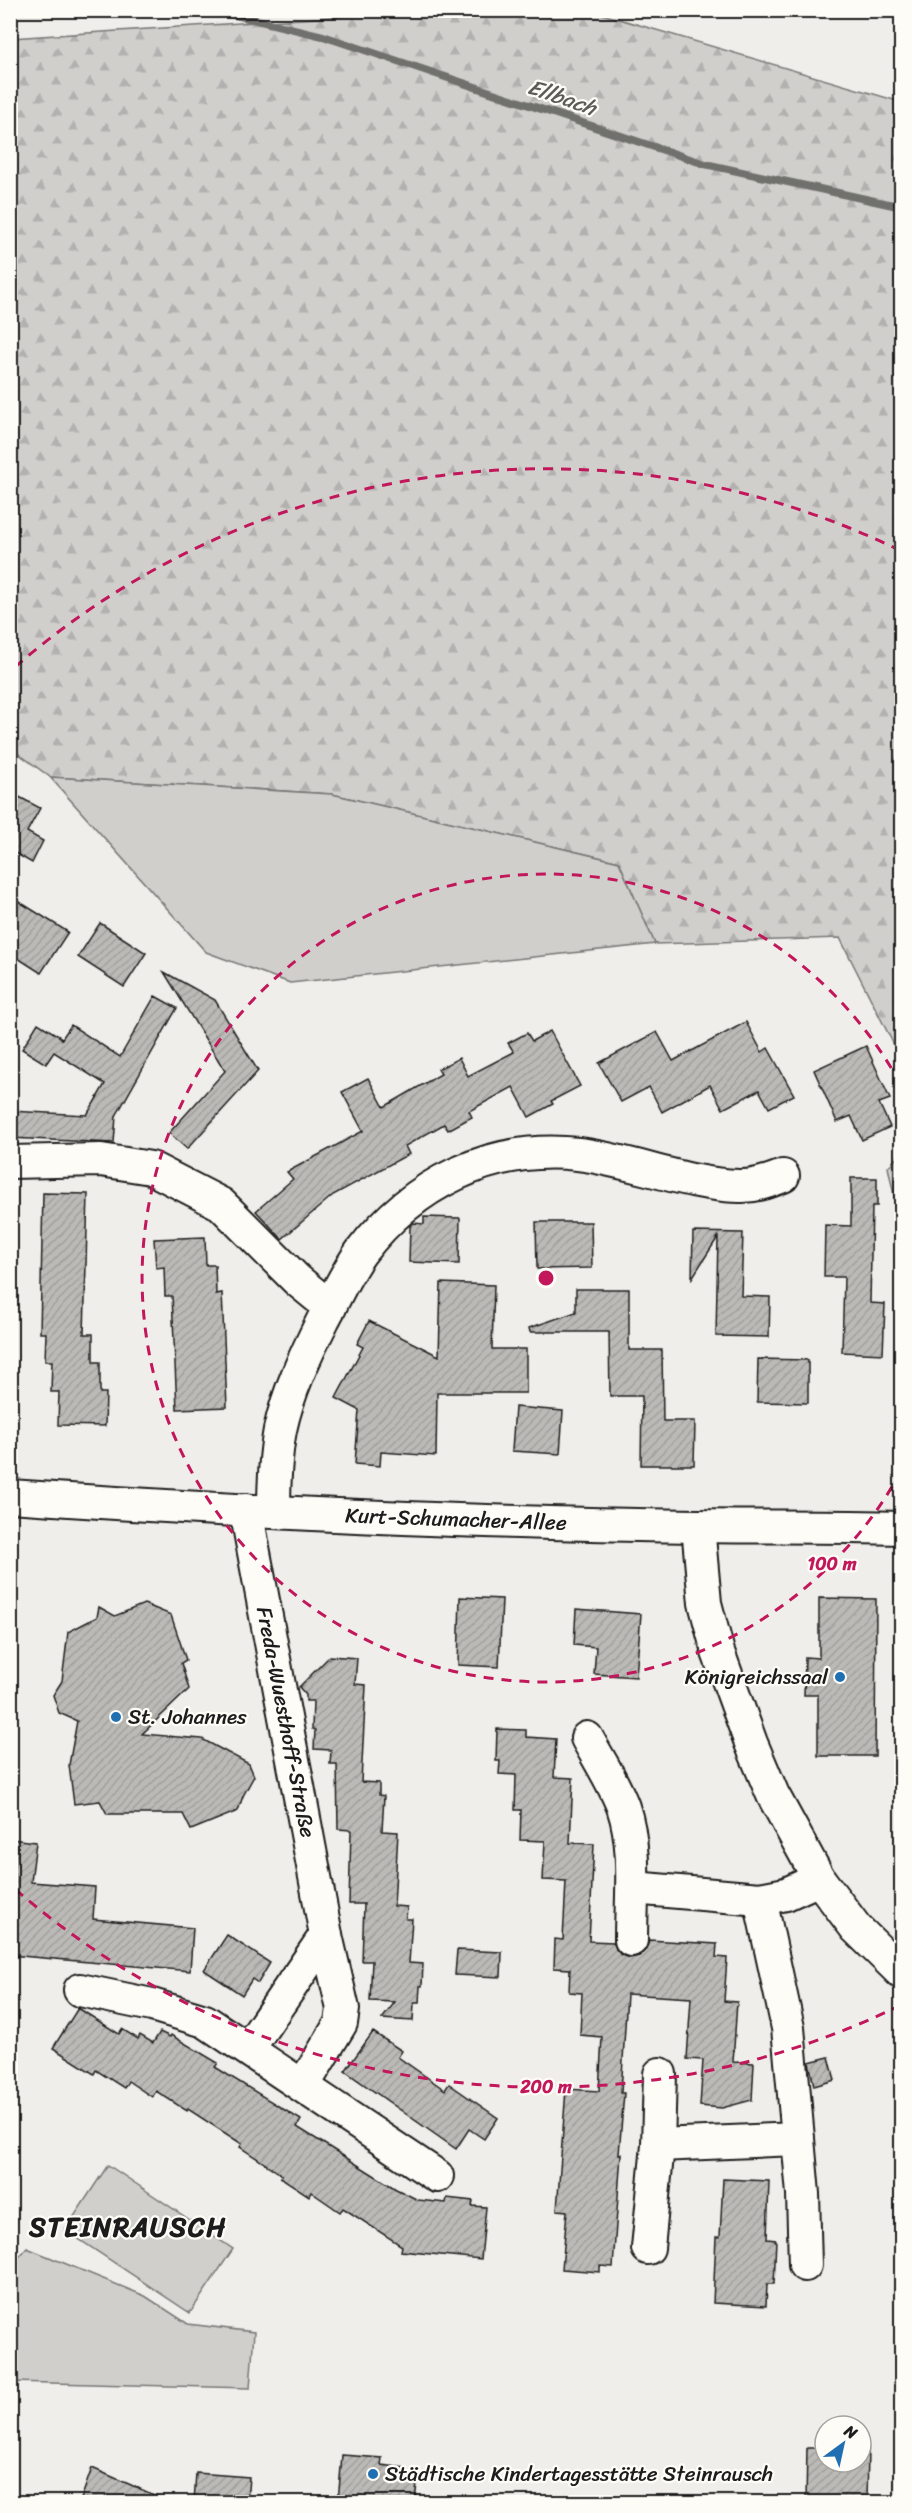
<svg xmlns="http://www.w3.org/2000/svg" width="912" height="2513" font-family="Sriracha,sans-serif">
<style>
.forest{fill:url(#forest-firs);stroke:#767674;stroke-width:1.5}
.green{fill:#d0cfcc;stroke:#767674;stroke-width:1.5}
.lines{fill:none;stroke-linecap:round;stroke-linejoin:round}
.stream{stroke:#706f6d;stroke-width:8}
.building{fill:url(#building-hatch);stroke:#1c1c1c;stroke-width:1.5}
.street-casing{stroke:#1c1c1c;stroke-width:36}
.street{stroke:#fdfcf7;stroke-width:32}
.ring{fill:none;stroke:#c2185b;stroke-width:3;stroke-dasharray:10 8}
.poi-dot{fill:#1f6fb2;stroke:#fdfcf7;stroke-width:2}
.labels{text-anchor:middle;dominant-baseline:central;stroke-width:4.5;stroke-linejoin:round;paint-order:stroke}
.street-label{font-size:21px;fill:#1c1c1c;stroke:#fdfcf7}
.poi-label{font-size:21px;fill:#1c1c1c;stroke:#fdfcf7;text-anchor:start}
.water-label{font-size:22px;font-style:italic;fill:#5b5b59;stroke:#fdfcf7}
.district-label{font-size:27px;font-weight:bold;letter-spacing:1.5px;fill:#1c1c1c;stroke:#fdfcf7}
.centre{fill:#c2185b;stroke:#fdfcf7;stroke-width:3}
.ring-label{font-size:18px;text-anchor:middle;font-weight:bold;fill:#c2185b;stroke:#fdfcf7;stroke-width:4.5;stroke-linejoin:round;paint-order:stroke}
</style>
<defs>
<pattern id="forest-firs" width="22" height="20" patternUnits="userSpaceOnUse" patternTransform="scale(1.5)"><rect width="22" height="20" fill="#d0cfcc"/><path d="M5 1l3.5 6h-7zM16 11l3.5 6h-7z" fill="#b2b1af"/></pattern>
<pattern id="building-hatch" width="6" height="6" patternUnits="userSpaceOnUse" patternTransform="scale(1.5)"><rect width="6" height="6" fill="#bbbab6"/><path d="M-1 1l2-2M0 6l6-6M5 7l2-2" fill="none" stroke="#a09f9c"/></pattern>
</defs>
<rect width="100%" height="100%" fill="#f0eeea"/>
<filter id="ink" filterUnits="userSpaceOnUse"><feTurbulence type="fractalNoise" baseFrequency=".0167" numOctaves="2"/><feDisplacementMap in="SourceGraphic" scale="12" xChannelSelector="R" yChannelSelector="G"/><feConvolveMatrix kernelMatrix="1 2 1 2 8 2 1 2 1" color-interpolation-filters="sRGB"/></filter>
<g filter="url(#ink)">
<g class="forest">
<path d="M425,11H592L901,102V1059L840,938L655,944L619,862L332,794L50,777L11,748V38Z"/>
<path d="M901,1153V1213L895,1200L888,1167Z"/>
</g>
<g class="green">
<path d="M50,777L332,794L619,862L655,944L290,983L206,952Z"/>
<path d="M108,2165L233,2249L190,2313L65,2230Z"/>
<path d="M27,2248L145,2296L188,2324L254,2332L250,2388L11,2382V2266Z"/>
</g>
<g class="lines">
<path class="stream" d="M214,10L323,36L705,164L902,207"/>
</g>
<g class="building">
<path d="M10,792L40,808L27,832L43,841L32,863L15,853L10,861Z"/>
<path d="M10,896L68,932L41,973L10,953Z"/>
<path d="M100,923L146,953L124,987L78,957Z"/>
<path d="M164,972L215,1000L258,1071L187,1149L169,1133L225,1071Z"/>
<path d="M155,996L177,1008L116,1116L114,1143L10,1138V1111L87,1115L105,1084L54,1052L46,1064L22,1049L38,1023L62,1038L61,1040L71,1025L120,1057Z"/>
<path d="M746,1022L762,1052L768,1048L794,1095L769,1108L759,1090L723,1109L710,1085L662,1112L649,1087L621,1102L599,1063L657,1032L673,1061Z"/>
<path d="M550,1031L580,1086L551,1101L553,1104L529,1117L513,1087L469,1111L472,1117L448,1130L444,1124L405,1146L409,1154L333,1195L282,1239L256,1211L293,1179L287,1172L363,1131L342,1092L368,1078L384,1107L441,1074L438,1069L459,1058L468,1076L514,1052L508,1043L527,1033L532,1041Z"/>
<path d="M866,1046L890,1099L879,1103L890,1127L862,1140L851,1116L837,1122L814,1070Z"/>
<path d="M851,1178H877V1206H872L870,1303L885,1304L883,1354L842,1352L844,1277H824L825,1225L851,1226Z"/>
<path d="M43,1193L88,1194L84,1334H93V1362H100V1393H106L105,1426L58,1425L59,1392H51L52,1361H45L46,1333H40Z"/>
<path d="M424,1217L460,1218L459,1264L409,1262L410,1226L413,1223L424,1224Z"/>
<path d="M536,1222H591L592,1268L537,1269Z"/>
<path d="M693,1232L743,1233L741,1296L770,1297L769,1337L716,1336L718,1237L692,1278Z"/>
<path d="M205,1237L206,1265H215L216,1294L222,1293L227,1407L177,1409L172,1296H165L164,1267L156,1268L154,1239Z"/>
<path d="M441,1283L494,1285L492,1349H526V1393H437L436,1456L381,1452L380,1466L355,1464L359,1410L336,1398L363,1347L357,1344L369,1321L439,1356Z"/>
<path d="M576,1289H629V1350H662L663,1421H695L694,1465H641L642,1396H610L609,1332H530L529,1328L576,1312Z"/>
<path d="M758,1359L808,1360V1403L757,1402Z"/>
<path d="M515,1407L563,1411L560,1454L512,1451Z"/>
<path d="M460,1597L502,1599L499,1667L458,1665Z"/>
<path d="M819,1598L876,1599L875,1756H818V1695H804L805,1657L819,1658Z"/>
<path d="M144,1604L171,1615L186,1660L181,1663L189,1689L142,1734L202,1739L249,1764L254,1776L243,1796L238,1811L191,1830L183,1814H107L100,1801L74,1804L69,1765L77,1721L59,1713L53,1695L62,1681L68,1632L97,1617L99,1607L115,1616Z"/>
<path d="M576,1609L641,1614L636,1677L594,1674L596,1647L574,1645Z"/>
<path d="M330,1656L357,1658L355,1684L366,1685L361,1782L379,1783V1795L384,1796L382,1831L398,1832L394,1906L407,1907L406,1919H412L409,1963L423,1964L422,1986H420L419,2003H414L413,2021L382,2019L395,2002L370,2001L372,1961H362L364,1904H349L351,1830L338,1829L337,1764H330L331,1750L314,1749L315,1730L312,1729L313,1701H306V1695L299,1687Z"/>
<path d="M497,1729L526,1730V1737L556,1739L554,1777L573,1778L570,1843L594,1844L589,1941L614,1942L616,1949L621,1955L630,1958L639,1956L646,1950L649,1940L717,1944L716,1957L727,1958L724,2001L737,2002L733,2062L754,2063L752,2100L722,2108L700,2106L703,2060L687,2059L691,1998L627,1994L621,2093H624L619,2154H621L613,2267L600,2266V2272L562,2269L567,2211L557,2210L566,2089L599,2091L602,2037L580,2035L582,1993L569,1992L570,1969L554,1968L555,1939L563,1940L566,1881L543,1880L545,1841L520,1840L521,1810H515L516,1775L499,1774L500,1761H496Z"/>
<path d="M10,1839L36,1842L31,1882L95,1887L93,1919L193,1928L190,1971L10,1955Z"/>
<path d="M227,1935L270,1963L258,1983L252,1979L242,1995L204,1970Z"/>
<path d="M457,1950L502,1952L501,1977L455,1975Z"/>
<path d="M78,2008L119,2034L122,2029L138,2039L140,2035L153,2043L160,2032L170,2037L171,2035L218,2063L215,2067L301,2120L297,2127L396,2189L418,2200L446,2203L447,2198L473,2201L472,2206L486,2207L481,2259L401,2251L402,2246L343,2208L340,2212L311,2192L309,2196L280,2177L282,2175L240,2147L242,2144L188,2109L187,2111L156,2091L152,2097L128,2081L124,2088L96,2070L94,2074L53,2048Z"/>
<path d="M373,2032L402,2051L398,2057L445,2090L449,2084L498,2118L484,2139L469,2129L456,2149L345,2071Z"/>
<path d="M829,2057L835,2080L814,2086L809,2062Z"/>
<path d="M723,2179L769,2181L767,2239L776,2240L774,2284H767L766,2306L713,2303L716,2237H720Z"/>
<path d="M807,2448H825V2462H861V2448L868,2449L867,2502H806Z"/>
<path d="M342,2455L382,2458L381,2465L406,2468L405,2481L417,2483L415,2502H338Z"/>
<path d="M92,2468L170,2502H80Z"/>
<path d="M196,2473L249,2477L247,2502H194Z"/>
</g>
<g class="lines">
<g class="street-casing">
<g id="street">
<path d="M10,1162L101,1160L151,1168L221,1204L297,1280L330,1307"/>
<path d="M10,1496C239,1512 469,1523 698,1526C766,1527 834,1526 902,1528"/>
<path d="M246,1510L326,1935L343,2009L341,2023L303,2086"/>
<path d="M274,1511C274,1484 275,1457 280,1430C288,1392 306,1354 323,1320C335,1298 346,1272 361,1252C413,1184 491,1144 578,1154C630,1160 687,1185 739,1186C754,1187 768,1182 783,1176"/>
<path d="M698,1526L705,1603L718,1652L751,1743L773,1795L819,1879L856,1928L902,1973"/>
<path d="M587,1738C599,1760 614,1783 623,1807C637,1847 631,1898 631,1940"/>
<path d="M633,1888L760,1899L786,1894L819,1879"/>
<path d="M760,1899L788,2028L803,2194L805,2265"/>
<path d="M80,1990L152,2005L205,2021L437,2176"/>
<path d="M248,2049L326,1935"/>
<path d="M658,2145L798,2139"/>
<path d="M648,2248L658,2145L660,2074"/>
</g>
</g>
<use href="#street" class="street"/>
</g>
</g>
<g class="ring">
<path d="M901 1471A404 404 0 1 1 901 1085"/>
<path d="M901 2005A809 809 0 0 1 15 1889M15 667A809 809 0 0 1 901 551"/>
</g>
<g class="poi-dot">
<circle cx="840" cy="1677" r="6"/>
<circle cx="116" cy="1717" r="6"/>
<circle cx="373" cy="2474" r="6"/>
</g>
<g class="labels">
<g class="street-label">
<text transform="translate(456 1519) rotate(2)">Kurt-Schumacher-Allee</text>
<text transform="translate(286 1722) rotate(79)">Freda-Wuesthoff-Straße</text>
</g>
<g class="poi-label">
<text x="828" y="1677" text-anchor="end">Königreichssaal</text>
<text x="128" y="1717">St. Johannes</text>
<text x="385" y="2474">Städtische Kindertagesstätte Steinrausch</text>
</g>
<g class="water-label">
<text transform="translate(562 97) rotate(19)">Ellbach</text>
</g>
<g class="district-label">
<text x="128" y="2227">STEINRAUSCH</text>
</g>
</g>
<circle cx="546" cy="1278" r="9" class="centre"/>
<g class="ring-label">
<text x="832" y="1570">100 m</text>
<text x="546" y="2093">200 m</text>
</g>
<rect width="912" height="2513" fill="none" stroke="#fdfcf7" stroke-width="36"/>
<rect x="18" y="18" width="876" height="2477" fill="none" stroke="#1c1c1c" stroke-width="2" filter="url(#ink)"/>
<g transform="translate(843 2444) rotate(33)"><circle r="28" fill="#fdfcf7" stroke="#a3a29f" stroke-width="1.5"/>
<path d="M0-4.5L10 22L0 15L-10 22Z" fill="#1f6fb2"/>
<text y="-9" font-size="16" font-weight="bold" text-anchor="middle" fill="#1c1c1c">N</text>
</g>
</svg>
